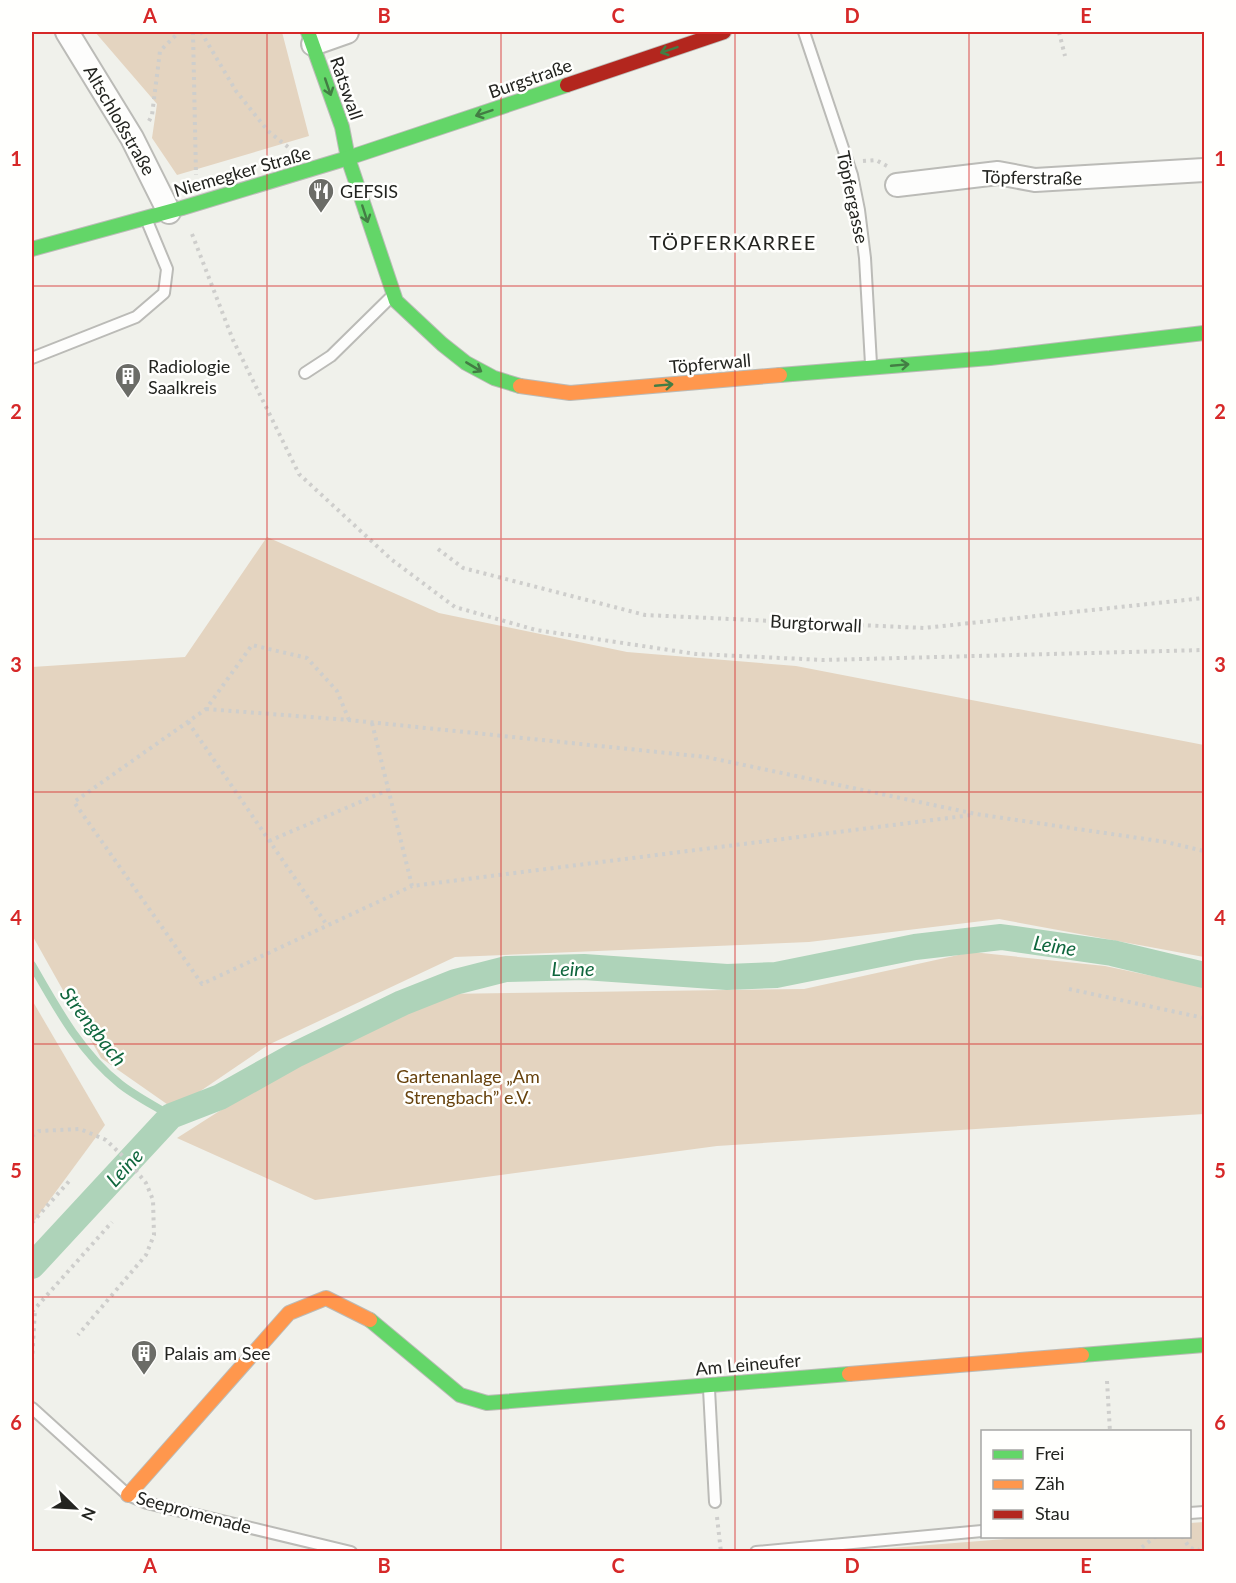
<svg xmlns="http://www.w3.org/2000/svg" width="1236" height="1583" font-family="Lato,sans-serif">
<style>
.green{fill:#e4d4c0}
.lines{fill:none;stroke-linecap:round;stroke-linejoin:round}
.stream{stroke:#aed3b9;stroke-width:8}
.canal{stroke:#aed3b9;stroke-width:26}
.lane-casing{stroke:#bbbbb7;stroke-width:14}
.street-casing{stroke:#bbbbb7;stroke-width:26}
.fast-casing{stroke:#bbbbb7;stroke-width:16}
.slow-casing{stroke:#bbbbb7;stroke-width:16}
.jam-casing{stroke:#bbbbb7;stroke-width:16}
.path{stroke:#cececc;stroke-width:4;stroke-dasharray:3 4.5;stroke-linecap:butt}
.lane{stroke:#fdfdfc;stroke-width:10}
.street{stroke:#fdfdfc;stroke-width:22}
.fast{stroke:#63d668;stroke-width:14}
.slow{stroke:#ff974d;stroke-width:14}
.jam{stroke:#b3261e;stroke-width:14}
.oneway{stroke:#437d44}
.grid{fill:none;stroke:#d62828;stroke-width:1.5;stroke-opacity:0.55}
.labels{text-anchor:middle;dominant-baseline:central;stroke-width:5;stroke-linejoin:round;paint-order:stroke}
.street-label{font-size:18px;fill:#232420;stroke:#fffffd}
.poi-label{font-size:18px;fill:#232420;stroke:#fffffd;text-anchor:start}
.park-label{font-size:18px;fill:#67420d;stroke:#fffffd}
.neighbourhood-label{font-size:20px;letter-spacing:1.5px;fill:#232420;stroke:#fffffd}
.water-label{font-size:20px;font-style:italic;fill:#0f663d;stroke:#fffffd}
.neatline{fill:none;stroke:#d62828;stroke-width:2}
.grid-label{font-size:20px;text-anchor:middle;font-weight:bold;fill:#d62828}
</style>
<rect width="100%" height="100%" fill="#f0f1eb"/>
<g class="green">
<path d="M95,32H282L309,136L177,175L152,138L157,104Z"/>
<path d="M267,537L439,613L627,652L796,666L1204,745V957L999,919L809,942L455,957L268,1045L174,1109L101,1058L32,935V667L185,657Z"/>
<path d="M972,952L1105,966L1204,987V1114L717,1146L315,1200L177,1138L276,1075L442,994L804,989Z"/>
<path d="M32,1000L105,1125L32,1224Z"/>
<path d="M1204,1522V1551H853L1029,1537L1190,1536V1523Z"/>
</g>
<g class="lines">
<path class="stream" d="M32,965C56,1007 81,1053 120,1084C135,1096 155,1106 171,1116"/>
<path class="canal" d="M32,1266L171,1116L220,1097L297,1054L402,1003L455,982L506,969L584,967L727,977L776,975L915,947L1001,937L1112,953L1204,975"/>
<g class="lane-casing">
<g id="lane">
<path d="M804,32L852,175L859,210L865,258L871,364"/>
<path d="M32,358L136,317L164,293L167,269L147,221"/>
<path d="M305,373L331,356L390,298"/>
<path d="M709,1389L715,1502"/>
<path d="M32,1408L128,1495L147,1503L351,1552"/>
<path d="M1190,1513L1204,1512"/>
<path d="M756,1552L982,1531"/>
</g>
</g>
<g class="street-casing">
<g id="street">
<path d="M67,32L132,138L169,212"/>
<path d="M313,44L347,32"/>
<path d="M897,185L998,173L1035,180L1204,170"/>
</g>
</g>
<g class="fast-casing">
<g id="fast">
<path d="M308,32L342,127L348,158L396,301L442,344L466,363L494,378L520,386"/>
<path d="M32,249L182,208L348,158L567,85"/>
<path d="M780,375L990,358L1204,333"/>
<path d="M370,1320L460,1395L487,1403L849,1374"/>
<path d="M1082,1355L1204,1345"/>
</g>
</g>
<g class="slow-casing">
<g id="slow">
<path d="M520,386L570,393L780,375"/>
<path d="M849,1374L1082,1355"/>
<path d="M128,1495L289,1313L326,1298L370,1320"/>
</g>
</g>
<g class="jam-casing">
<path id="jam" d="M567,85L724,32"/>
</g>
<g class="path">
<path d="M193,32L196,175"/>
<path d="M201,32L236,91L268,131L288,147"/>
<path d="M1059,32L1065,56"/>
<path d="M149,121L152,115L160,51L179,32"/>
<path d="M863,161L876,160L887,166"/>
<path d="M192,234L233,340L299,474L392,560L455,607L536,630L696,654L824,660L1204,650"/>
<path d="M438,549L463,568L645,615L924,628L1204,598"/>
<path d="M206,709L349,720L706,757L976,814L1166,842L1204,851"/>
<path d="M349,720L337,691L307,658L252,645L206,709L74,802L202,984L412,886"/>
<path d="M188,722L327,925"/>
<path d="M372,723L412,886L972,815"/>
<path d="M269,841L388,790"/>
<path d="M1069,989L1204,1018"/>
<path d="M32,1136L39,1131L80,1129L106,1140L128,1161L146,1183L153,1200L154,1235L146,1255L78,1335"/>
<path d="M32,1223L71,1179"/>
<path d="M32,1312L112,1222"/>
<path d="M32,1361L35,1309"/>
<path d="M1107,1381L1110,1432"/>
<path d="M717,1517L721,1552"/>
<path d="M1182,1536L1189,1547L1197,1551"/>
<path d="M1198,1551L1204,1544"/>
<path d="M1136,1552L1156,1536"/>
</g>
<use href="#lane" class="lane"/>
<use href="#street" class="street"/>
<use href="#fast" class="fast"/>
<use href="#slow" class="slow"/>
<use href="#jam" class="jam"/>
</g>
<defs><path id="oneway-shaft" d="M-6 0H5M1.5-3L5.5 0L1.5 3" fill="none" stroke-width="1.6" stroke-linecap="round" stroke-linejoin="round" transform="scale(1.5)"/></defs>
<g class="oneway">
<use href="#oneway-shaft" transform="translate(669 50) rotate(161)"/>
<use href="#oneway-shaft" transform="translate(328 87) rotate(71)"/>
<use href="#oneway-shaft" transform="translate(484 113) rotate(161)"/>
<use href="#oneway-shaft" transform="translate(365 214) rotate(72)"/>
<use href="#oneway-shaft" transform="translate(900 365) rotate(-5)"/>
<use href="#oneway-shaft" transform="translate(474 367) rotate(31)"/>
<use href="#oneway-shaft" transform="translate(664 385) rotate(-5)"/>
</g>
<path class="grid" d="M267,32V1552M501,32V1552M735,32V1552M969,32V1552M32,286H1204M32,539H1204M32,792H1204M32,1044H1204M32,1297H1204"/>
<defs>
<g id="restaurant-pin" transform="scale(1.35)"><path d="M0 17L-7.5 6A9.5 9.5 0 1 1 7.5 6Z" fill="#6b6c67" stroke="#fffffd"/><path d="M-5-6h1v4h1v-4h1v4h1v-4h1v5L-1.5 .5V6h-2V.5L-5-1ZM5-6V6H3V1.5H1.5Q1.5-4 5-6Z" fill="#fff"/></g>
<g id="building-pin" transform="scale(1.35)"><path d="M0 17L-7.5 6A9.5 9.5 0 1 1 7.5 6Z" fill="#6b6c67" stroke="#fffffd"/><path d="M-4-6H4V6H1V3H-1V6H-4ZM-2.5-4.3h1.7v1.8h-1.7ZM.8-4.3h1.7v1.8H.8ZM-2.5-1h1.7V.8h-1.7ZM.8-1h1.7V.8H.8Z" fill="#fff"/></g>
</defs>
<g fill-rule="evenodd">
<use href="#restaurant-pin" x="321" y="191"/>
<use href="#building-pin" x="128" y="376"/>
<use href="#building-pin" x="144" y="1353"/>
</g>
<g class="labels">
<g class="street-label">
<text transform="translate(530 78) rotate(-19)">Burgstraße</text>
<text transform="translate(347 88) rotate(71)">Ratswall</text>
<text transform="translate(120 120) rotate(60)">Altschloßstraße</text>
<text transform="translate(242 171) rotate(-16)">Niemegker Straße</text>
<text transform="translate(1032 177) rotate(1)">Töpferstraße</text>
<text transform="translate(853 197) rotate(78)">Töpfergasse</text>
<text transform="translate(710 363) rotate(-5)">Töpferwall</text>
<text transform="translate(816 623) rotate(3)">Burgtorwall</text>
<text transform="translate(748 1364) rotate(-5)">Am Leineufer</text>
<text transform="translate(194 1512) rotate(15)">Seepromenade</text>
</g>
<g class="poi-label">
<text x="340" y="191">GEFSIS</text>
<text x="148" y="366">Radiologie<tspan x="148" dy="21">Saalkreis</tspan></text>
<text x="164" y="1353">Palais am See</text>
</g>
<g class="park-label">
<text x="468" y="1076">Gartenanlage „Am<tspan x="468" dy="21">Strengbach” e.V.</tspan></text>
</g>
<g class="neighbourhood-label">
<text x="733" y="242">TÖPFERKARREE</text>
</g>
<g class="water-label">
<text transform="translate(1055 945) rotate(9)">Leine</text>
<text x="573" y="968">Leine</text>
<text transform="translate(94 1026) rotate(52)">Strengbach</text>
<text transform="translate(124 1167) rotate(-47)">Leine</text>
</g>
</g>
<rect width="1236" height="1583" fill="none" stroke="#fffffd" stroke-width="66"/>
<rect x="981" y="1430" width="210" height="108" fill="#fffffd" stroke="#a7a7a5" stroke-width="1.5"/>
<rect x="993" y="1450" width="30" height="9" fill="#63d668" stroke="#a7a7a5" stroke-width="1.5"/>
<text x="1035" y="1460" font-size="18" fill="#232420">Frei</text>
<rect x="993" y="1480" width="30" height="9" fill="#ff974d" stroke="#a7a7a5" stroke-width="1.5"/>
<text x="1035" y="1490" font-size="18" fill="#232420">Zäh</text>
<rect x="993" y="1510" width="30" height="9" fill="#b3261e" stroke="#a7a7a5" stroke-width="1.5"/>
<text x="1035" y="1520" font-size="18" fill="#232420">Stau</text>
<g transform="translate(75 1508) rotate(114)" stroke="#fffffd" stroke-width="4.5" paint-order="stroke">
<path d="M0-4.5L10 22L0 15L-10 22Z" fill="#232420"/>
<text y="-9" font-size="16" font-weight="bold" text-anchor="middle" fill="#232420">N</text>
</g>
<rect x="33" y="33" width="1170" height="1517" class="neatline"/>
<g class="grid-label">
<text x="150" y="23">A</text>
<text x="384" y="23">B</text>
<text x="618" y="23">C</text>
<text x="852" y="23">D</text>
<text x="1086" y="23">E</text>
<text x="16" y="166">1</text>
<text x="1220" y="166">1</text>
<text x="16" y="419">2</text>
<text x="1220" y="419">2</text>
<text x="16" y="672">3</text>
<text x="1220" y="672">3</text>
<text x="16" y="925">4</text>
<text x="1220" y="925">4</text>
<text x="16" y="1178">5</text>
<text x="1220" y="1178">5</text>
<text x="16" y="1430">6</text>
<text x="1220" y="1430">6</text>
<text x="150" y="1573">A</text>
<text x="384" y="1573">B</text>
<text x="618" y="1573">C</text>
<text x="852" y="1573">D</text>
<text x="1086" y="1573">E</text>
</g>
</svg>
